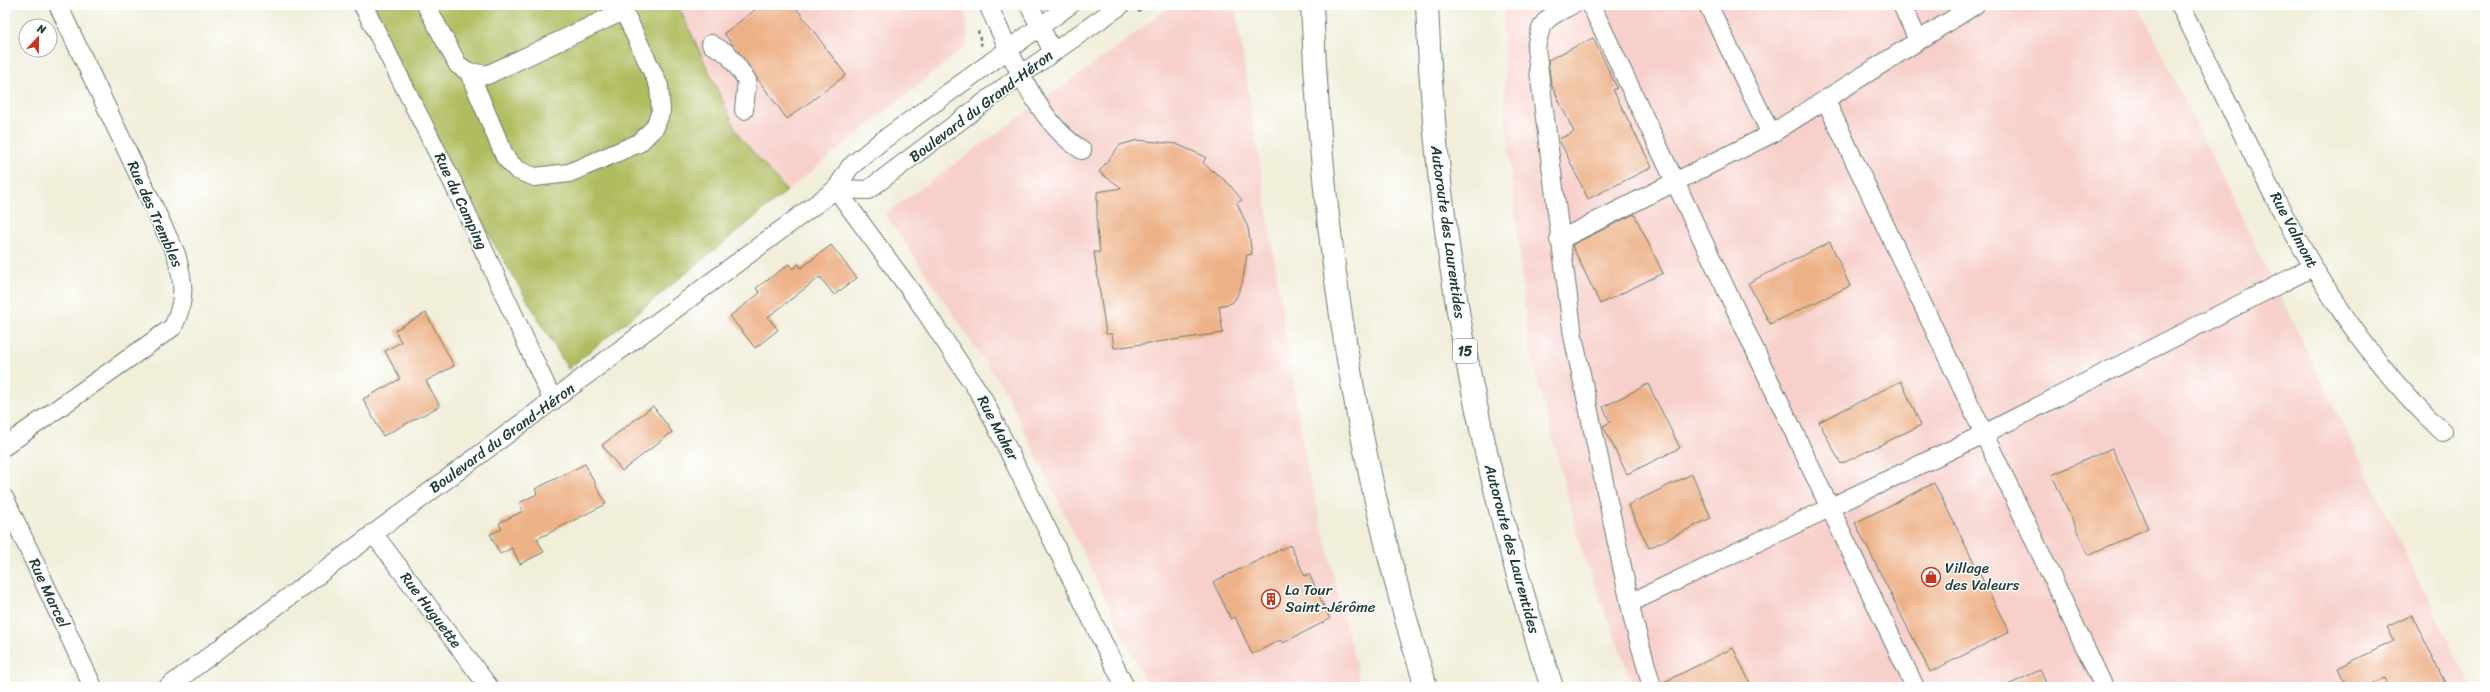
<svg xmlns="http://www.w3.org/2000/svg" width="2490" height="692" font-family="Sriracha,sans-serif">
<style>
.built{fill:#f7d0cb}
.green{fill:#b0bc5e;stroke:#687c49}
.building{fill:#edb187}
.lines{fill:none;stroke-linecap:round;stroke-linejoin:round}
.minor-casing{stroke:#687b6e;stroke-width:20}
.highway-casing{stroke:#687b6e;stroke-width:24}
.path{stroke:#687b6e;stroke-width:2.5;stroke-dasharray:3 3;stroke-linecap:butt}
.minor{stroke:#fff;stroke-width:18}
.highway{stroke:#fff;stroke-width:22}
.labels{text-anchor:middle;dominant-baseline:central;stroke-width:3;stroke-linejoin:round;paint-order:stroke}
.shield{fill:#fff;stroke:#627771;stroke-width:1}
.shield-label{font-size:14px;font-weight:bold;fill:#1f3d34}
.street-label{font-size:15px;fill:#1f3d34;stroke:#fff}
.poi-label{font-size:15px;fill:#1f3d34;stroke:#fff;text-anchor:start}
</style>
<rect width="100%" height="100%" fill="#fff"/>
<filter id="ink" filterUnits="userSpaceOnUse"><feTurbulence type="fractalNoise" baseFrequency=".025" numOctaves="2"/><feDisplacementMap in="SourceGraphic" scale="8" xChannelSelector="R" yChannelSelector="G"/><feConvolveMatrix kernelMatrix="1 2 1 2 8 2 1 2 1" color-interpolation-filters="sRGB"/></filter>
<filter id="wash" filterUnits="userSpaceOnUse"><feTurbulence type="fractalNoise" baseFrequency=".012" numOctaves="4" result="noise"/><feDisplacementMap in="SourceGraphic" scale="16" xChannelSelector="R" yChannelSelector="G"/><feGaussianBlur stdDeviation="0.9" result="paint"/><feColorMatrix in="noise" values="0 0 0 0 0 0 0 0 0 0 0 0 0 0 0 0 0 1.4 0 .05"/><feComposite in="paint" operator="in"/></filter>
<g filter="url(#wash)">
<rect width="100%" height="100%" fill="#f1eeda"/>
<g class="built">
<path d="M676,5H962L966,15L967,45L787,191L739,136Z"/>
<path d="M1170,5H1235L1305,458L1361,687H1148L1004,389L885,214L1131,37Z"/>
<path d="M1503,5H2138L2471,687H1634L1582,551L1529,346L1505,112Z"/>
</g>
<path class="green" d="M353,5H678L739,136L787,191L568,369Z"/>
<g id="blocks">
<g class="building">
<path d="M762,5H794L846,75L787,119L724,33Z"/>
<path d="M1593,38L1617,88L1613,90L1652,167L1588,199L1559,139L1574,132L1551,84L1548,60Z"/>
<path d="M1138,140L1176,144L1206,157L1203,163L1228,183L1242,200L1237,203L1248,228L1252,254L1247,255L1242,284L1236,298L1232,303L1219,306L1223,333L1114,348L1112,334H1106L1094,252H1100L1097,230V192L1122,188L1099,172L1120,145Z"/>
<path d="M1634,214L1663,273L1600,304L1572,245Z"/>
<path d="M1830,242L1850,286L1770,324L1748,283Z"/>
<path d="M831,245L857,278L834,295L820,277L768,317L778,330L755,348L730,316L760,293L756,288L789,264L793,269L799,264L801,268Z"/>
<path d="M426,313L454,366L426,381L440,406L383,436L363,399L400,379L385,351L401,342L395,330Z"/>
<path d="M1901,381L1921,425L1841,464L1819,422Z"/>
<path d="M1648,384L1680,448L1627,474L1603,426L1610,422L1603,407Z"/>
<path d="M653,406L672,432L622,471L602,445Z"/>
<path d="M2112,448L2148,528L2088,555L2052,475Z"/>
<path d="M585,464L606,504L537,539L544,552L520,564L512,548L500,554L490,534L502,529L499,523L523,511L519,503L537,494L535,489Z"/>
<path d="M1692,474L1711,518L1649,548L1628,505Z"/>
<path d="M1934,483L2009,632L1930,672L1855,523Z"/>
<path d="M1290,545L1305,576L1309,574L1330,619L1283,643L1281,640L1252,654L1235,617L1231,619L1213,582Z"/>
<path d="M2412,615L2447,687H2389L2385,678L2367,687H2347L2338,668L2394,641L2387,627Z"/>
<path d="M1733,648L1752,687H1662V683Z"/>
<path d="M2040,670L2048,687H2004Z"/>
</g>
</g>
</g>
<g filter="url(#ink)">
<use href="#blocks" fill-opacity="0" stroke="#687b6e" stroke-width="1"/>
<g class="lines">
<g class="minor-casing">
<g id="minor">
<path d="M363,5L454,185L553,401"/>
<path d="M426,5L458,65L469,72L487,75L623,11"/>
<path d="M988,5C1011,53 1036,122 1082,150"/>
<path d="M1029,5L1053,52"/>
<path d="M1572,5C1547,18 1541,18 1536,48L1573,336L1634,623L1652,687"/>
<path d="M1591,5L1915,687"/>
<path d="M1708,5L1771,134"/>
<path d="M1902,5L1918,40"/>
<path d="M2180,5C2254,153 2319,318 2443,432"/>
<path d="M711,44L728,54L747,80L744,110"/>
<path d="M469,72L505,157L517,170L535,177L569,173L639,143L655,127L661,111L659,86L621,5"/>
<path d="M1826,101L2104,687"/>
<path d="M836,189L919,302L982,397L1125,687"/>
<path d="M836,189L868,190L1022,74L1121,5"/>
<path d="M1559,240L1771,134L1975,5"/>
<path d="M5,446L173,327C186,300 184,282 176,254L58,5"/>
<path d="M5,499L93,687"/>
<path d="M373,533L489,687"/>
<path d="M1630,603L1984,434L2313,267"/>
<path d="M168,687L836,189L850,167L879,143L1070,5"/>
</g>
</g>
<g class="highway-casing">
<g id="highway">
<path d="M1312,5C1321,236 1357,466 1426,687"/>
<path d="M1427,5C1435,237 1479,467 1552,687"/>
</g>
</g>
<g class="path">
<path d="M1138,12L1147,5"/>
<path d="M978,31L982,47"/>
</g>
<use href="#minor" class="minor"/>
<use href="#highway" class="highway"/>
</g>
</g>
<defs>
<g id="shop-ring" transform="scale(1)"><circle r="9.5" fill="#fff" stroke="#c8321e" stroke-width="1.5"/><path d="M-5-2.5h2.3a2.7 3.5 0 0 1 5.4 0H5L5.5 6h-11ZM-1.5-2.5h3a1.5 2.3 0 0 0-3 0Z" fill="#c8321e"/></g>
<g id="building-ring" transform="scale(1)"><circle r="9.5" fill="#fff" stroke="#c8321e" stroke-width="1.5"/><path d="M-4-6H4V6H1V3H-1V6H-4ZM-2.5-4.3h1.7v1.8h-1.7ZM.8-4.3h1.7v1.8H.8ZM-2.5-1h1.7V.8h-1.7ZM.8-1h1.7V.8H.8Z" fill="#c8321e"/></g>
</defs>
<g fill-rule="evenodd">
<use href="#shop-ring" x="1931" y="577"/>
<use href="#building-ring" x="1271" y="599"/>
</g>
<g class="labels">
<rect class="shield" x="1453" y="339" width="24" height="24" rx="3"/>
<g class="shield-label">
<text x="1465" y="351">15</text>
</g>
<g class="street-label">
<text transform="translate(981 106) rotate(-37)">Boulevard du Grand-Héron</text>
<text transform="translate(461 201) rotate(65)">Rue du Camping</text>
<text transform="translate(155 214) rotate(66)">Rue des Trembles</text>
<text transform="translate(2294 230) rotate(62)">Rue Valmont</text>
<text transform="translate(1448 232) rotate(82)">Autoroute des Laurentides</text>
<text transform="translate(998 428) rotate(62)">Rue Maher</text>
<text transform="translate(502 438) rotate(-36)">Boulevard du Grand-Héron</text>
<text transform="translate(1512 549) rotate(75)">Autoroute des Laurentides</text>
<text transform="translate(49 593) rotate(65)">Rue Marcel</text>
<text transform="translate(431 610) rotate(53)">Rue Huguette</text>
</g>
<g class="poi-label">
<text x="1945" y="568">Village<tspan x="1945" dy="17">des Valeurs</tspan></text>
<text x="1285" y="590">La Tour<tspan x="1285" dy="17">Saint-Jérôme</tspan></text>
</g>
</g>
<rect width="2490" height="692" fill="none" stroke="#fff" stroke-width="20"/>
<g transform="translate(38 38) rotate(22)"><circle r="19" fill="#ffffff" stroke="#a5b1ae"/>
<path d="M0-3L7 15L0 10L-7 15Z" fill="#c8321e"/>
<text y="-6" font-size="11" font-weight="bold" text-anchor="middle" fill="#1f3d34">N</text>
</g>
</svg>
